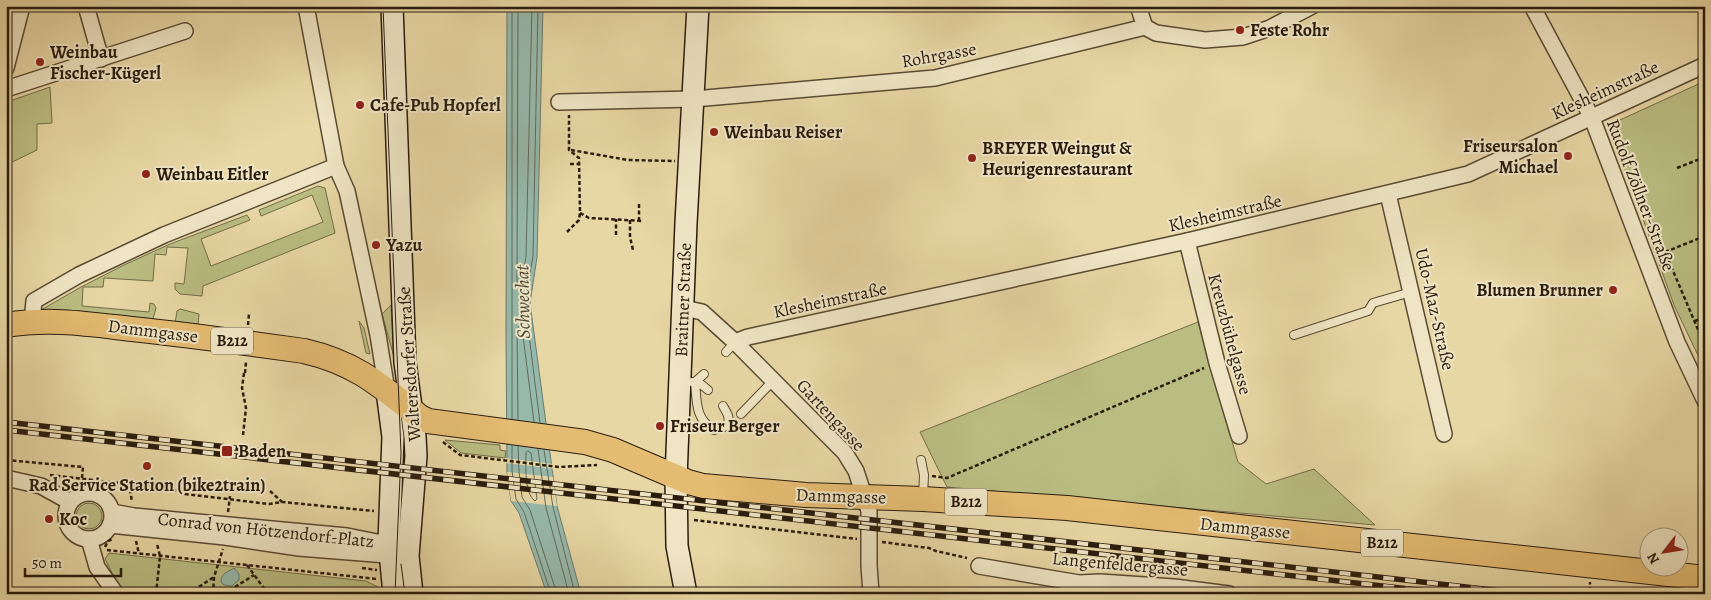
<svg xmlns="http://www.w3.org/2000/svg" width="1711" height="600" font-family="Alegreya,serif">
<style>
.green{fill:#babd82;stroke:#726c48}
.water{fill:#97b9ab;stroke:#6b7a6c}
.pier{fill:#e7d7a4}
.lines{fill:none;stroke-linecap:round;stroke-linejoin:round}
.shore{stroke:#606a5c;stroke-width:1}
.lane-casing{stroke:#594b33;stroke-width:10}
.street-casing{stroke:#594b33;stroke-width:18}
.secondary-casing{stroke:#2a1c0d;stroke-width:24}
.primary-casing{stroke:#2a1c0d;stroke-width:26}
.path{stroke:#2a1c0d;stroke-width:2.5;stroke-dasharray:4 2.5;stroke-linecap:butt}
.lane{stroke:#efe5c4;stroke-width:8}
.street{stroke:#efe5c4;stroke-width:15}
.secondary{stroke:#efe5c4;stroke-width:21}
.primary{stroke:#e4bc72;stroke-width:24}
.tram{stroke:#2a1c0d;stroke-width:1}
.rail-casing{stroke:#2a1c0d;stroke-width:5.5}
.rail{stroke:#efe5c4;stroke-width:4;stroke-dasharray:11;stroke-linecap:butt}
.poi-dot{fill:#8f2418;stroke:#efe5c4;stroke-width:2}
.labels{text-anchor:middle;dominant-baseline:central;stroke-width:4;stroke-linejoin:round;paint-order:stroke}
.shield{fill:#efe5c4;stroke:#655844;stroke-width:1}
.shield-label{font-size:16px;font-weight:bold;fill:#2a1c0d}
.poi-label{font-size:18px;font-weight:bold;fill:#2a1c0d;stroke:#efe5c4;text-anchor:start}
.street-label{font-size:18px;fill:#2a1c0d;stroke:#efe5c4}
.water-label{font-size:19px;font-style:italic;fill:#4b4b3c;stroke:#efe5c4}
</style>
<rect width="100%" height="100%" fill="#e7d7a4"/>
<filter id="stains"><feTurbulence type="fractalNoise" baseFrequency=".004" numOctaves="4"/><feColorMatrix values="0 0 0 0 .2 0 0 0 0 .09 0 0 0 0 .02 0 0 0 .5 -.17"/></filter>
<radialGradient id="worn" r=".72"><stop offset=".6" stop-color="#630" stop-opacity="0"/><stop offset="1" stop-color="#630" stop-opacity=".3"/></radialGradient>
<g class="green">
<path d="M1705,81V370L1674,305L1609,125Z"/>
<path d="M50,87L52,123L37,124V150L6,165L7,102Z"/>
<path d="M318,186L325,188L335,233L203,286L202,296L180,294L175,289V283L184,284L188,248L167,247L166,255L155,254L153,281L104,278L103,287H83L82,306L149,312L150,303L154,304L156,308L153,319L41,310L81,287L124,265L170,244L247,215L250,220L201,239L211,266L323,222L312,195L261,216L259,210Z"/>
<path d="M391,305L394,357L382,314Z"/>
<path d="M180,309L199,314L198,325L175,323L177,311Z"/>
<path d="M359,321L364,328L370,354L366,353Z"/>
<path d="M1198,322L1238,462L1266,484L1314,469L1375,525L947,487L920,432Z"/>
<path d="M445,440L500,445V450L506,451L505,458L461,453Z"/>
<circle cx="89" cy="516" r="13"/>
<path d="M109,553L366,581L378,587L384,594H169L167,592L122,593L105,559Z"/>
</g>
<g class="water">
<path d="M507,6H543L537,257L530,303L557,506L581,594H547L519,513L511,501L507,472L506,333Z"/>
<path d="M234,568L239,574V580L232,586L224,585L221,582C221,572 229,572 234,568Z"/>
</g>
<g class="pier">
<path d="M505,458L554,464L555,469L505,463Z"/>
<path d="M507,472L553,477L557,506L511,501Z"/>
</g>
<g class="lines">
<g class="shore">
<path d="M518,6L517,282L520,285L522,283L526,256L532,6"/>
<path d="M538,6L533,256L525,303L540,423"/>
<path d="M512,419V6"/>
<path d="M518,420L517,329L519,326L522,328L534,422"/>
<path d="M512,445V471L516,499L524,512L551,594"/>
<path d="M518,446L519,471L522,497L530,510L557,594"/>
<path d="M538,449L546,508L569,594"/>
<path d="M544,450L553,507L575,594"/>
<path d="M528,451L531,453L537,499L535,501C524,493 526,467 526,453Z"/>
</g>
<g class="lane-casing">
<g id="lane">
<path d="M1294,335L1368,311L1373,303L1411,292"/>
<path d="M726,352L735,342"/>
<path d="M692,382H695L704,374"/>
<path d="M708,390L702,385L695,382C697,402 695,419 714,430L727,426C731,418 727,413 723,406"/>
<path d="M741,414L773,381"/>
<path d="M921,460L924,475L923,497"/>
</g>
</g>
<g class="street-casing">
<g id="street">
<path d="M86,6L101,59"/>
<path d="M306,6L336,166L347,191L378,335L387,391"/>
<path d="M1138,6L1145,27"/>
<path d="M1532,6L1592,118L1677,342L1705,401"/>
<path d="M6,68L22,6"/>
<path d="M6,89L185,31"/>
<path d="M559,102L694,99L935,78L1145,27L1156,33L1205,40L1243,37L1270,28L1312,6"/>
<path d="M1388,194L1444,434"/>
<path d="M1187,241L1217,363L1239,436"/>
<path d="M684,308L702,312L735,342L845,453L856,471L869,511V565L871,594"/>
<path d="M32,321L34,301L79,275L164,235L336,166"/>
<path d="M735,342L748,337L1187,241L1468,174L1705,65"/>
<path d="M6,478L41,486L70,502"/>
<circle cx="89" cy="516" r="23"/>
<path d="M112,512L134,516L347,536L377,542H398"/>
<path d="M110,525L225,537L299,548L399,556"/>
<path d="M89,539L97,567L116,594"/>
<path d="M979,566L1079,583L1100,582L1174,587L1229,594"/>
</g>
</g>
<g class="secondary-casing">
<g id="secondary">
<path d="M392,6L405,362L415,437L416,456L408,556L412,594"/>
<path d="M387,391L393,437L389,542L394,594"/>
<path d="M686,594L677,546L676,478L686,223L698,6"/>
</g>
</g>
<g class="primary-casing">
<path id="primary" d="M6,325C51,318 88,324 132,329C190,335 247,343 304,351C356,363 380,385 420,417L428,421L585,442L613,450L688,482L703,486L806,495L923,499L1067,508L1705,578"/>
</g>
<g class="path">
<path d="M571,150L628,160L675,161"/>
<path d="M570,164H579"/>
<path d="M1677,168L1705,157"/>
<path d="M580,213L589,218L643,221"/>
<path d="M630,220V237L633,250"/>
<path d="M639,221V204"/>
<path d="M567,232L579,220L580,213L579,158L569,150V115"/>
<path d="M616,235V219"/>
<path d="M1705,236L1665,252L1705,346"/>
<path d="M1695,321L1705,317"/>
<path d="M248,325L249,314"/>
<path d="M245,373L246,362"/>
<path d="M243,435L246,408L242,388L244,373"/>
<path d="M443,442L460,455L559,467L597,465"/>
<path d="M6,460L83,467L82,478"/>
<path d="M50,475L172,489L185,494L269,504L282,502L374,511"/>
<path d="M932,476L947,478L1204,368"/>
<path d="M129,483L132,502"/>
<path d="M270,491L282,502"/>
<path d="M228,512L230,496"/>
<path d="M694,520L857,539"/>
<path d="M136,541L139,554"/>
<path d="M882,542L929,548L936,551L967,558"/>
<path d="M105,547L108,541L113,539"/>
<path d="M107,550L377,579"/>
<path d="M247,565L268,594"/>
<path d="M362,568L377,570"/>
<path d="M1590,591V582"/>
<path d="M156,594L160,556L157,544"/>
<path d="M188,594L214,577"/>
<path d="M213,594L214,577L223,549"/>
<path d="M224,594L254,575"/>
</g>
<use href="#lane" class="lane"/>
<use href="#street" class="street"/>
<use href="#secondary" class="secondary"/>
<use href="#primary" class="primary"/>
<g class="tram">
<path d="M383,6L401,453L395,594"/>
<path d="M401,564L405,594"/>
</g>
<g class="rail-casing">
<g id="rail">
<path d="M6,422L1528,594"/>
<path d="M6,430L1453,594"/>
</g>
</g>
<use href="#rail" class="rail"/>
</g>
<g class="poi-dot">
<circle cx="1240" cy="30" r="5"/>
<circle cx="40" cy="62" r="5"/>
<circle cx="360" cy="105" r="5"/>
<circle cx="714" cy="132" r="5"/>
<circle cx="1568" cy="156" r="5"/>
<circle cx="972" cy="158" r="5"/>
<circle cx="146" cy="174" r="5"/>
<circle cx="376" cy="245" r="5"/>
<circle cx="1613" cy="290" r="5"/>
<circle cx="660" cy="426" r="5"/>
<rect x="221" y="445" width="12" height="12" rx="2.5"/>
<circle cx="147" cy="466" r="5"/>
<circle cx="49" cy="519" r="5"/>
</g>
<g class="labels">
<g class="shield">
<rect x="211" y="327.5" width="42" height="27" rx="4"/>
<rect x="945" y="488.5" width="42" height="27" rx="4"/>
<rect x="1361" y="529.5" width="42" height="27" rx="4"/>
</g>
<g class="shield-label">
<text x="232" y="341">B212</text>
<text x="966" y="502">B212</text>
<text x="1382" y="543">B212</text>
</g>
<g class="poi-label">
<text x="1250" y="30">Feste Rohr</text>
<text x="50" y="52">Weinbau<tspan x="50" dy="21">Fischer-Kügerl</tspan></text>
<text x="370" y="105">Cafe-Pub Hopferl</text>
<text x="724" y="132">Weinbau Reiser</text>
<text x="1558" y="146" text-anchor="end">Friseursalon<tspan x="1558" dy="21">Michael</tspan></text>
<text x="982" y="148">BREYER Weingut &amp;<tspan x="982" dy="21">Heurigenrestaurant</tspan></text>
<text x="156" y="174">Weinbau Eitler</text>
<text x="386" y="245">Yazu</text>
<text x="1603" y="290" text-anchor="end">Blumen Brunner</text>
<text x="670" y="426">Friseur Berger</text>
<text x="238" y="451">Baden</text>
<text x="147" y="485" text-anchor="middle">Rad Service Station (bike2train)</text>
<text x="59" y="519">Koc</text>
</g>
<g class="street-label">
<text transform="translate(939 55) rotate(-10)">Rohrgasse</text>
<text transform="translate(1605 90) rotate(-25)">Klesheimstraße</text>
<text transform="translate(1641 195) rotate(69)">Rudolf Zöllner-Straße</text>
<text transform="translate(1225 213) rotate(-13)">Klesheimstraße</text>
<text transform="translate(683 300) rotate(-88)">Braitner Straße</text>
<text transform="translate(830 300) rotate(-12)">Klesheimstraße</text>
<text transform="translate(1435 309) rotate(77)">Udo-Maz-Straße</text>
<text transform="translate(153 331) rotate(7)">Dammgasse</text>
<text transform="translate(1230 334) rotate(75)">Kreuzbühelgasse</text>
<text transform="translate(409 364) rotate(-94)">Waltersdorfer Straße</text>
<text transform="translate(831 415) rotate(47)">Gartengasse</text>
<text transform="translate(841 496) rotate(2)">Dammgasse</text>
<text transform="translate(1245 528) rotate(6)">Dammgasse</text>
<text transform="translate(266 530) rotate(6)">Conrad von Hötzendorf-Platz</text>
<text transform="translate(1120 564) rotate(5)">Langenfeldergasse</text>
</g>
<g class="water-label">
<text transform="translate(523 302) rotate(-91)">Schwechat</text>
</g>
</g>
<rect width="1711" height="600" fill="none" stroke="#e7d7a4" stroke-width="25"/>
<rect x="8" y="8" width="1696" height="585" fill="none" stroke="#2a1c0d" stroke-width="2.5"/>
<rect x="12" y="12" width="1686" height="575" fill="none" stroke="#2a1c0d"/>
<g transform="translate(1664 552) rotate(239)"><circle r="24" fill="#efe5c4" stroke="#a0957b"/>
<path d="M0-4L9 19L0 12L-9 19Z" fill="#8f2418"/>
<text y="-8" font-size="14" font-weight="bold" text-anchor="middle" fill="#2a1c0d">N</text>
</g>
<path d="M25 568v8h96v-8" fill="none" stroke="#2a1c0d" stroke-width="2.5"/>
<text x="32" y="568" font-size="15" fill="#2a1c0d" stroke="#efe5c4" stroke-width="4" paint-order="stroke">50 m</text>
<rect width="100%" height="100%" filter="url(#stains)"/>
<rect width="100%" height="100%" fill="url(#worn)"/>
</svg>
